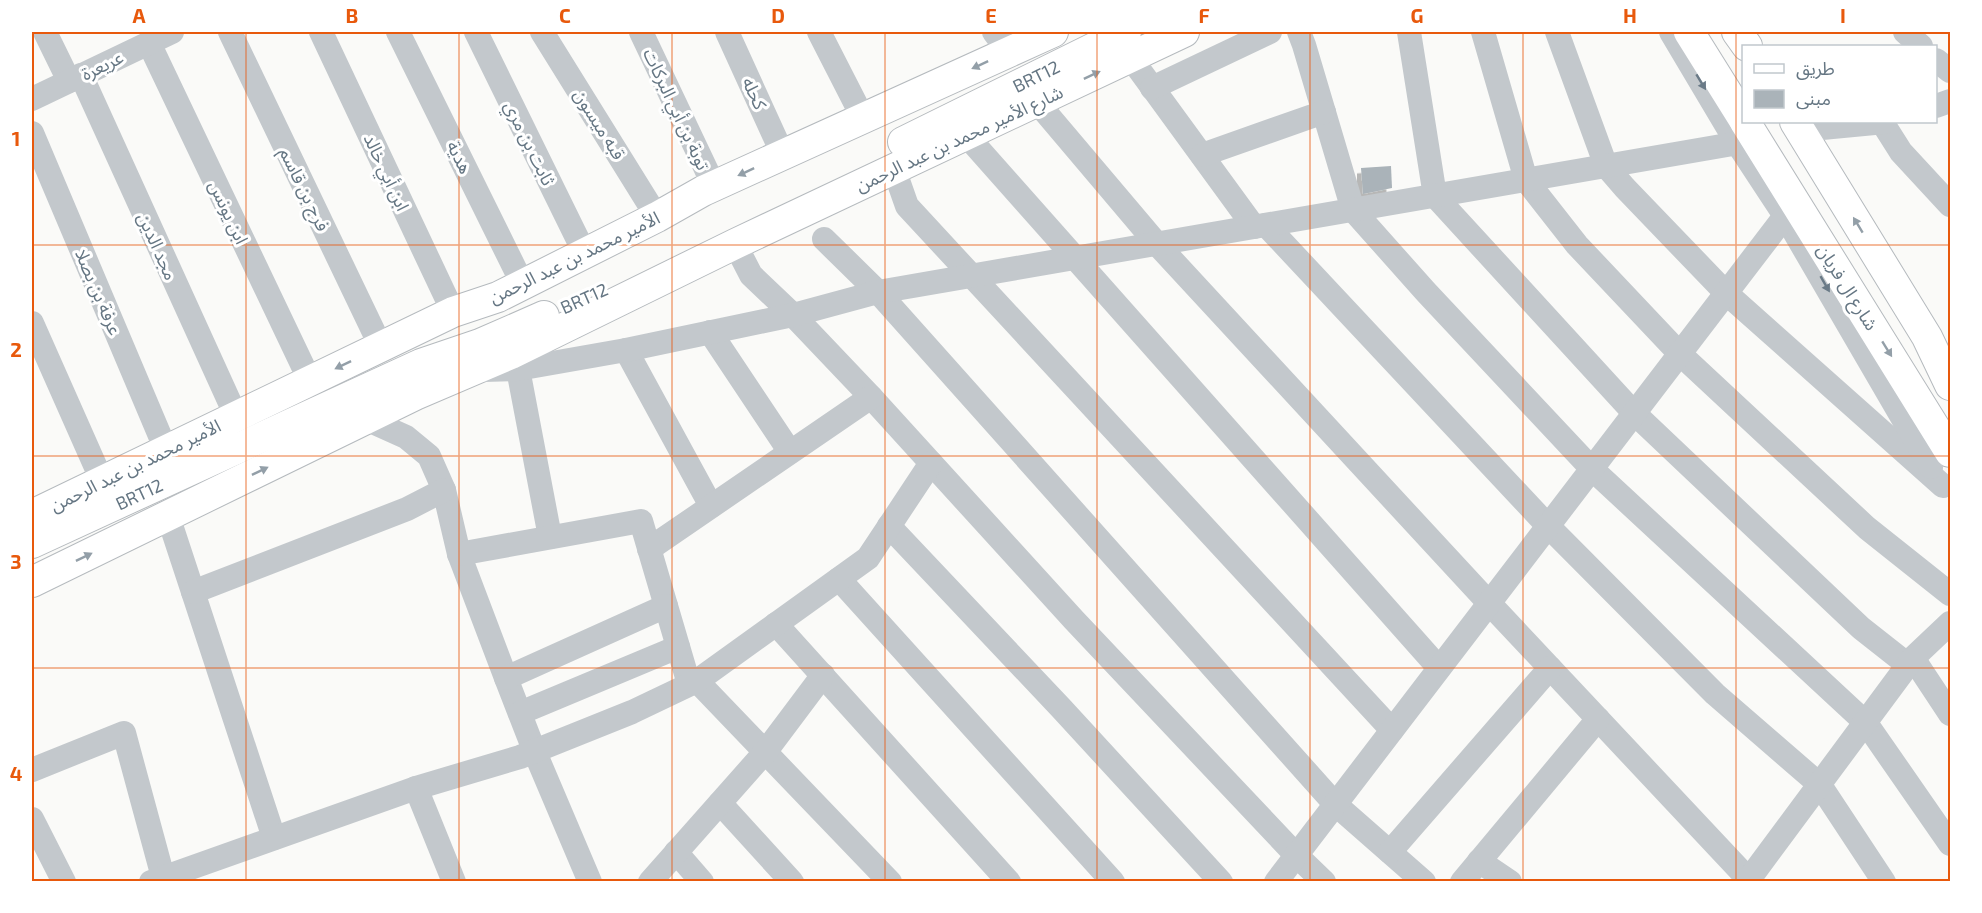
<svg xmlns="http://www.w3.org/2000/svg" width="1982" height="913" font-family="'Exo 2','Noto Sans Arabic',sans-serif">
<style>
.building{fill:#aab3b9;filter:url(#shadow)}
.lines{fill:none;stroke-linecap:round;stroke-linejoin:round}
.major-casing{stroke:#b5babe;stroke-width:32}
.minor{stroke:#c3c8cc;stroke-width:24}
.major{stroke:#fff;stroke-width:30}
.oneway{fill:#939fa8}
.oneway2{fill:#6a7a87}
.grid{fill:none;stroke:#e8590c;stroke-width:1.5;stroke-opacity:0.55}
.labels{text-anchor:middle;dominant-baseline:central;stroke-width:6;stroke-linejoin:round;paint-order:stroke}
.street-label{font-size:18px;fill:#657683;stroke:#fff}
.neatline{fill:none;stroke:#e8590c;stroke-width:2}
.grid-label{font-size:20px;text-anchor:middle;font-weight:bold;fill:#e8590c}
</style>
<defs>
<filter id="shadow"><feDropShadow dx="-5.5" dy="5.5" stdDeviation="0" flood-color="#0004"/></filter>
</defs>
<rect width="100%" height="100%" fill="#fafaf8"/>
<path class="building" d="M1391,166L1392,188L1363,194L1361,168Z"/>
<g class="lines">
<g class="major-casing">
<g id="major">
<path d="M1689,32L1744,120"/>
<path d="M1737,32L1747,46"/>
<path d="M1745,122L1950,452"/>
<path d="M1795,122L1927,337L1950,385"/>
<path d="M903,142L1126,32"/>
<path d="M32,515L453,312L498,297L657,217L703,191L1053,32"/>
<path d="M32,543L421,364L480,344L544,316"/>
<path d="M32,582L415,395L511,354L735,244L1184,32"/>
</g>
</g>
<g class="minor">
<path d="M45,32L69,81"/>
<path d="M230,32L381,347"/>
<path d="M321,32L453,312"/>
<path d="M398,32L522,283"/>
<path d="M476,32L585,254"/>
<path d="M542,32L657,217"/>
<path d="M641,32L714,186"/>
<path d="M727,32L783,155"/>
<path d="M819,32L863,118"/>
<path d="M994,32L1009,52"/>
<path d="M1299,32L1304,45L1353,210L1426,292L1592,469L1866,723L1950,844"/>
<path d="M1409,32L1435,196L1634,413L1861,628L1908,665"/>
<path d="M1483,32L1526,180L1577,245L1680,354L1867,528L1950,594"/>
<path d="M1557,32L1606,166L1625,188L1726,293L1943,486"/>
<path d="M1671,32L1737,143L1785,216L1931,467"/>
<path d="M1905,32L1921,46"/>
<path d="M149,43L310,381"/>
<path d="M1130,57L1254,227"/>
<path d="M1936,60L1950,71"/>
<path d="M81,75L236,416"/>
<path d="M1152,88L1270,32"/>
<path d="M32,99L172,32"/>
<path d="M1036,101L1157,244L1489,603L1751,882"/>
<path d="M1936,106L1950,101"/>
<path d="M1882,122L1901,152L1950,205"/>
<path d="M1801,130L1885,122"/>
<path d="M32,133L166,450"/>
<path d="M966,135L1439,668"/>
<path d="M1202,155L1324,112"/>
<path d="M894,169L907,206L1392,730"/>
<path d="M1266,225L1548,526L1715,694L1820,785L1884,882"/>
<path d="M824,239L878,292L1335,804L1424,882"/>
<path d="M735,244L751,275L793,315L871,397L1074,620L1296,855L1324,882"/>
<path d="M32,323L102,481"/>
<path d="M710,332L790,452"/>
<path d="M626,350L711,506"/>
<path d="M518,369L550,537"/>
<path d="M483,370L518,369L626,350L793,315L878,292L1756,140"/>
<path d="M366,419L406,437L429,456L444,490L459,554L506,678L534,750L590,882"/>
<path d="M168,516L274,838"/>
<path d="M889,526L1061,708L1221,882"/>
<path d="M649,549L871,397"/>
<path d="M459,554L641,521L689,684"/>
<path d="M839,579L1113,882"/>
<path d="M193,592L407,509L444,490"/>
<path d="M776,624L1009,882"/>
<path d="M1913,658L1950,714"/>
<path d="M506,678L666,606"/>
<path d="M697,681L890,882"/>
<path d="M520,713L678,647"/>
<path d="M32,770L124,733L163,877"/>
<path d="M416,788L454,882"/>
<path d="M720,803L792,882"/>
<path d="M32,819L64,882"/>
<path d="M676,852L702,882"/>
<path d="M1390,852L1550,668"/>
<path d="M1479,861L1510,882"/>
<path d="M151,882L416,788L520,757L632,712L697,681L868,558L931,463"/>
<path d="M650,882L766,751L823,675"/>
<path d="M1276,882L1795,203"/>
<path d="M1462,882L1598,719"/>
<path d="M1747,882L1913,658L1950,623"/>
</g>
<use href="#major" class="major"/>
</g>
<defs><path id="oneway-solid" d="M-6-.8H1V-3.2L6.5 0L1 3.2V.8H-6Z" transform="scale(1.5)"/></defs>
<g class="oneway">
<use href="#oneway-solid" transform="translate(980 65) rotate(155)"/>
<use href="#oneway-solid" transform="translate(1092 75) rotate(-25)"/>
<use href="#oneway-solid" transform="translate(746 172) rotate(155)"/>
<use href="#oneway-solid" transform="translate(1858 225) rotate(-121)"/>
<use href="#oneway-solid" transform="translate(1887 349) rotate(58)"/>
<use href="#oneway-solid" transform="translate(343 365) rotate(154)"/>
<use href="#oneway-solid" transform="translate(260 471) rotate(-26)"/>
<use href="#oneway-solid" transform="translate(84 557) rotate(-26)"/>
</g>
<g class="oneway2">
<use href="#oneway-solid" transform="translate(1701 82) rotate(59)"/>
<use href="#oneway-solid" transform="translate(1825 284) rotate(60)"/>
</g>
<path class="grid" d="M246,32V882M459,32V882M672,32V882M885,32V882M1097,32V882M1310,32V882M1523,32V882M1736,32V882M32,245H1950M32,456H1950M32,668H1950"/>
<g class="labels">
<g class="street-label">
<text transform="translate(102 65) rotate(-26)">عريعرة</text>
<text transform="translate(1036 76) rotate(-26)">BRT12</text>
<text transform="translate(755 93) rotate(65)">كحله</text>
<text transform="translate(677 109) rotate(65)">توبة بن أبي البركات</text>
<text transform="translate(600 124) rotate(58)">قبه ميسون</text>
<text transform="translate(959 138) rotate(-25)">شارع الأمير محمد بن عبد الرحمن</text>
<text transform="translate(530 143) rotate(64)">ثابت بن مري</text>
<text transform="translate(460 157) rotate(64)">هدية</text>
<text transform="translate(387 172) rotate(65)">ابن أبي خالد</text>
<text transform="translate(305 189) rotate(64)">فرج بن قاسم</text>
<text transform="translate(229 212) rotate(65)">ابن يونس</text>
<text transform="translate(158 246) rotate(66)">مجد الدين</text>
<text transform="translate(574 257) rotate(-26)">الأمير محمد بن عبد الرحمن</text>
<text transform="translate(1848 287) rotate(58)">شارع ال فريان</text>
<text transform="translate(99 292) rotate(67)">عرفة بن بصلا</text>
<text transform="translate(584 298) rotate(-24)">BRT12</text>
<text transform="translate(135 465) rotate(-26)">الأمير محمد بن عبد الرحمن</text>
<text transform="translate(139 494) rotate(-25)">BRT12</text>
</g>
</g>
<rect width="1982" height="913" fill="none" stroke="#ffffff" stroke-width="66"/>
<rect x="1742" y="45" width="195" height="78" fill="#ffffff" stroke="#c1c8cd" stroke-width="1.5"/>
<rect x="1754" y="64" width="30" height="9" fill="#ffffff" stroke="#c1c8cd" stroke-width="1.5"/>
<text x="1796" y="75" font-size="18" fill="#657683">طريق</text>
<rect x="1754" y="90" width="30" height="18" fill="#aab3b9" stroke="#c1c8cd" stroke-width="1.5"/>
<text x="1796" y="105" font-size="18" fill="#657683">مبنى</text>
<rect x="33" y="33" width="1916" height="847" class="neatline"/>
<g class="grid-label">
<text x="139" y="23">A</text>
<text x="352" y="23">B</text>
<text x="565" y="23">C</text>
<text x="778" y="23">D</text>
<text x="991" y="23">E</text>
<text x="1204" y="23">F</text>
<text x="1417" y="23">G</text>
<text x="1630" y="23">H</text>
<text x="1843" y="23">I</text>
<text x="16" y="146">1</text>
<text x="16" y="357">2</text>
<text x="16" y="569">3</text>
<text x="16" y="781">4</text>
</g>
</svg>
